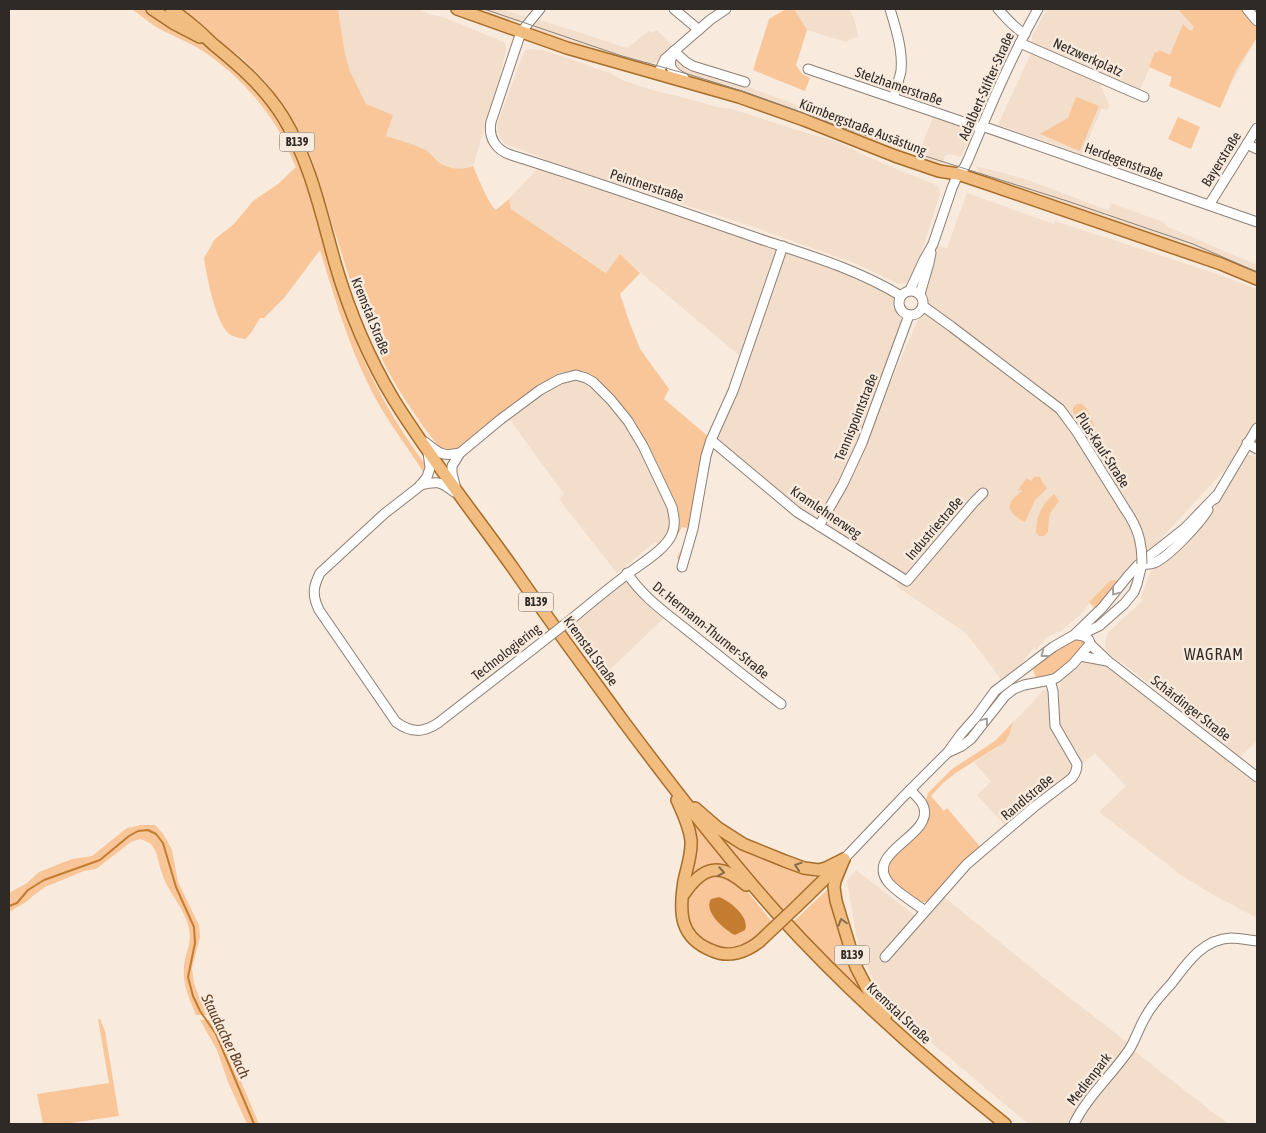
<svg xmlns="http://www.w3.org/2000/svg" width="1266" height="1133" font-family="'Asap Condensed',sans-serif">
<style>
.built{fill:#f2decb}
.green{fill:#f8c698}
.water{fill:#c47d30}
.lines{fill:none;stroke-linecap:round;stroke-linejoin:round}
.stream{stroke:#c47d30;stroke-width:2}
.minor-casing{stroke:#8c7f74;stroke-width:11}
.major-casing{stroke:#a86d29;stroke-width:14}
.minor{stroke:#fff;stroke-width:9}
.major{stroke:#f1bd80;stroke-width:11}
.tram{stroke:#8b827a;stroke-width:1}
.minor-bridge-casing{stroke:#8c7f74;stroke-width:11;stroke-linecap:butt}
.major-bridge-casing{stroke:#a86d29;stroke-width:14;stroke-linecap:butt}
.minor-bridge{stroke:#fff;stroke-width:9}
.major-bridge{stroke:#f1bd80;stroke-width:11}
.oneway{stroke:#a29f9d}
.oneway2{stroke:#876c4e}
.labels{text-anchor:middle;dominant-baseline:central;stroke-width:5;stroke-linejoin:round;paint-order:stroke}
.shield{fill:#f8eadd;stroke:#6c645d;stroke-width:1}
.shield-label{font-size:12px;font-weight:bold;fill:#302a26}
.street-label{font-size:14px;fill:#302a26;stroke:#f8eadd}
.water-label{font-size:15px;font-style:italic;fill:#5c3d1f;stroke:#f8eadd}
.quarter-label{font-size:16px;letter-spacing:1px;fill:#302a26;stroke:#f8eadd}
</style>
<rect width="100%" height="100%" fill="#f8eadd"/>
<g class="built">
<path d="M338,9H417L432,15L443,17L504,42L506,46L505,54L498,85L473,166L465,169L457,170L445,165L435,160L429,152L386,136L393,115L366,104L350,71L345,54Z"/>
<path d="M474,9H502L526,17L518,22L513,21Z"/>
<path d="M794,9H849L855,21L858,36L846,42L807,30Z"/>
<path d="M1047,9H1243L1257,25V38L1233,80L1220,108L1169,86L1172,77L1150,67L1139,92L1032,43V36Z"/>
<path d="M537,19L627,48L649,31L652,33L657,30L674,47L660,59L657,62L649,64L597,52L535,31L533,29V24Z"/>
<path d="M531,49L544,50L610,73L622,80L652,90L678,96L717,107L732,109L787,127L838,142L862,154L896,169L934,184L939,188L940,194L925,241L910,281L902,284L897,283L854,263L754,227L548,161L543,158L505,144L499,136L497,125L523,54L526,50Z"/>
<path d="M1032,51L1099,81L1109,105L1107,110L1102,108L1082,154L998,125Z"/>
<path d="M676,57L692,66L800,106L921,147L934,115L974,129L962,155L960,157L951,154L945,155L942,166L798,113L680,73L676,69L674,62Z"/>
<path d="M976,166L1022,178L1108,210L1111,203L1163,222L1168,227L1257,265V274L1163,238L1032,192L982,175L978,171Z"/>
<path d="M538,168L687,217L779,249L742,358L620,255L607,273L511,209L509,199Z"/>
<path d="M967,193L1054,224L1055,221L1217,274L1257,289V423L1243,450L1098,607L1092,600L1081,614L1061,631L1047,637L1036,650L1034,647L1005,686L993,668L965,632L896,586L903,576L828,530L827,520L853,477L885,395L926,301L922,291L938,246L947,248Z"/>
<path d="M785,250L861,279L887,292L892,296L895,301L901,320V327L860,439L822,512L816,516L809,515L801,510L719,441L716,435Z"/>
<path d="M576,379L589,384L602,395L629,428L667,502L670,516V527L666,538L658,545L655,542L617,573L559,499L564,494L508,417L551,389L562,383Z"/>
<path d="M1247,455H1252L1257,458V741L1240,757L1128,667L1112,656L1108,652L1105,646L1106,639L1109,632L1142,601L1141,598L1150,573L1188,539L1208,517Z"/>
<path d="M632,577L664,618L602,677L566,630Z"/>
<path d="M1088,661H1092L1106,666L1187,730L1235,765L1257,782V918L1212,894L1184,877L1099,812L1126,786L1095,753L1082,764L1076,750L1059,726L1056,709L1059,708V687L1061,681L1082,664Z"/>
<path d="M1044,690H1047L1049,694L1051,719L1074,763L1073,772L1007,828L977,795L991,782L974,762L997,748L1010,733L1013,722L1022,714L1042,691Z"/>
<path d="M856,870L922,921L943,896L1044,978L1127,1042L1138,1054L1228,1124H1029L1026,1122L902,1018L873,980L859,950L847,881Z"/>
</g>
<g class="green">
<path d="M132,9H144L150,13C170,25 193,36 212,50C225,60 237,71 248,83C254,89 261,95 267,102C310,161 317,233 340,300C361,360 387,413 425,464L424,473C410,451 394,430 381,408C353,360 336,303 320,250L284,298L264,318H260L251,333L245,339C239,338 234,337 229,334C215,321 207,277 204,258L215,239L234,224L253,201L278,184L296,167C289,152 283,137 274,123C255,93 227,66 198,48C183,39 167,34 153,25C146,20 139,14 132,9Z"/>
<path d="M178,9H338L345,54L350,71L366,104L393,115L386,136C398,140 417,145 427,151C431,153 433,157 436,160C447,169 460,171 473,166C477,175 489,205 496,210L509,199L511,209L606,273L620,254L640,273L620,294L629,321L640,349L669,389L664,399L710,438C695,478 692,520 682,561L679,562L677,557L685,544L687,528L682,527L674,541L666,546L677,533L680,522L678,507L669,488L648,444L629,416L599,381L591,374L584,371L577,370L559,373L494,419L455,450L445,451L439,447L422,425L402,395L388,371L375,345L351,283L310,154L297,129L281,102L265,81L243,59Z"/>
<path d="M786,9H794L807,30L796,65L802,74L810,78L805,91L753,70L769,19Z"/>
<path d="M1178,9H1242L1257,26V37L1236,70L1220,108L1169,86L1172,77L1149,67L1155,52L1157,53L1159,50L1170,55L1183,24L1188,29L1192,31L1194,27Z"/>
<path d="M1076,97L1099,106L1080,151L1040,134L1068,118Z"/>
<path d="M1178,117L1200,127L1191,149L1168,139Z"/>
<path d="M1076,404C1080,404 1081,403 1084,406C1092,413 1100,446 1102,457H1101L1073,412V408Z"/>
<path d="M1034,477H1040L1042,482L1047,488L1035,500L1025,522C1020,520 1018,518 1014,515C1004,504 1014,498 1022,491L1021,490L1017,491L1027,478L1031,481Z"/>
<path d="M1054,494L1059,501L1051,512L1049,517L1048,532L1044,536H1039L1036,532C1036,516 1042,504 1054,494Z"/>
<path d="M1114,580L1118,581L1106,600L1096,610L1089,602L1110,581Z"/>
<path d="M1077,639L1083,640L1084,644L1083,647C1073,658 1052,685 1035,676L1033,669C1040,657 1064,645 1077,639Z"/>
<path d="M1013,722L1010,733L1005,742L957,772L942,784L931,796L944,811L947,808L982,849L954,872L930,900L926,902H919L893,881L889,874L888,868L889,862L895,855L915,837L926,824L928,817L929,809L926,800L928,793L952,769L995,741Z"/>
<path d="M691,820L732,869C713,862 704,863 690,878C698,854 695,844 691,820Z"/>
<path d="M141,825H155L164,835L172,850L178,882L199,925L200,937L192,968L194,983L200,1000L209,1015H196C190,1000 182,984 184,967C185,952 192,946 189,929C185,908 168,893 162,873C158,863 158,852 151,844C148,842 144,840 140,839L131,842L96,869L84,871L45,887L34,895L26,902L9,912V893L27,883L39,872L72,859L92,856L127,828Z"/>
<path d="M712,827L813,876L817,879L782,910Z"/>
<path d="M712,875L732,878L747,891L772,922C764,929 756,939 746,944C718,955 689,940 687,909C687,901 689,894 693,887C698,882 706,878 712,875Z"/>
<path d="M829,888L874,1004L793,922Z"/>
<path d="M98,1019H100L105,1031L119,1116L64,1124H43L37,1094L109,1083Z"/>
<path d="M200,1020H215L259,1124H247L228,1082L217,1050Z"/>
</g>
<path class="water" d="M719,897C730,901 750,917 745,930L735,935C724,930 703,911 711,899Z"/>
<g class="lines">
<path class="stream" d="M9,906L17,903L28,890L44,880L100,860L106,855L129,836L138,831L148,830L156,834L163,843L176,887L194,927L195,943L188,977L193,996L200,1011L216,1034L254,1124"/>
<g class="minor-casing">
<g id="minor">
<path d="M540,9L521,32L491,122C488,138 496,150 511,155C594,181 677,210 760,239C808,255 857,269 901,296"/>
<path d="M674,9L699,30"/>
<path d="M890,9C896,29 903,50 901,71C899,80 896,89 893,98"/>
<path d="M998,9C1006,18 1014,28 1025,34"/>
<path d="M1247,9L1257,21"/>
<path d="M1020,43L1144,97"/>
<path d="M674,51L686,62L693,66L745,82"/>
<path d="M674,51C667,66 670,71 684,78"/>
<path d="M808,69L981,128"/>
<path d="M658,74L665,59L710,20L726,9"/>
<path d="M982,126L1257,222"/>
<path d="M1247,144L1257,149"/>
<path d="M1209,205L1257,128"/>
<path d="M910,290L924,260L933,244L952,188L958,174L964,168L968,160C989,109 1011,57 1038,9"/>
<circle cx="911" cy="303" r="12"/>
<path d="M920,294L929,263L931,253"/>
<path d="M923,306L952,327L1060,409L1077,432L1125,509"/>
<path d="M711,440L797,512L907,581L974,502L983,493"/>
<path d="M425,442C439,453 441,457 460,453"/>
<path d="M1247,443L1257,449"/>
<path d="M428,452L430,468L427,477L420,486L384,514L320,573C313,587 312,595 319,610L396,722C411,733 423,733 438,723L532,650"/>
<path d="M420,485C437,481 440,481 454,492"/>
<path d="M456,489L452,473V466L460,453L501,419L540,390L560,379L576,375L586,378L593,382L611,400L628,421L643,446L672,507C674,516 676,525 672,534C666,549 642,563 629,573C610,587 592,602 574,617"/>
<path d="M1215,499L1257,428"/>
<path d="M819,526L843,484L862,443L909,315"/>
<path d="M682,567L693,529L706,456L711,440L733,391L783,246"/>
<path d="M627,573C643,598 670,616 692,634C722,658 751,682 781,704"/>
<path d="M1077,635C1083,635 1090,638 1090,644L1108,661L1257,777"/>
<path d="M1080,635L1099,626L1124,604L1134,592L1137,584L1142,564C1146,564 1150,565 1154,563C1169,557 1199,524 1208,510"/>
<path d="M1080,656L1107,661"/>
<path d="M949,752L962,746L971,739L1005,696L1014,689L1024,685L1050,680L1056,678L1073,664L1090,644"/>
<path d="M910,790C915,795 922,800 924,808C932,836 865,852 888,882C896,892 915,903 925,911"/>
<path d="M844,859L903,797L948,752L961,734L976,717L995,691L1053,647L1074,635L1102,608L1128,576L1138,565L1185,528L1216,496"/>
<path d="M885,957L967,864L1034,807L1072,778C1076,773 1077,770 1077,764L1055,726L1053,691L1050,680"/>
<path d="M1074,1124C1087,1097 1111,1076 1129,1050C1136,1039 1139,1027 1146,1016C1152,1004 1163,993 1172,983C1187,963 1203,939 1231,938C1239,938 1248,940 1257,941"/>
</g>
</g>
<g class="major-casing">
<g id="major">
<path d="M152,9L173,23L200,37"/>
<path d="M171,9C178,14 186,20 193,26C201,32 207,39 214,45C241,67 264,87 283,117C310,161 321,213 335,263C349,311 368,357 394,400C430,458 473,512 513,568C548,619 585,668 621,718C670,784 721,850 776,912C846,990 924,1059 1005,1124"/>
<path d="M457,9L567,48L739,97L804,120L895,156L939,171L958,174L985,183L1221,264L1257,279"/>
<path d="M677,800C683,813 689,825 691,840C692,854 687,867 684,881C679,912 679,938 713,951C729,958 746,952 759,942"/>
<path d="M695,808L718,828L743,844L785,861L804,868L819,870L826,868L844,859"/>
<path d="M844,859L835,881L834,887L836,901L856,967L869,992L886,1015"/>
<path d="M684,894C703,866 720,862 746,885"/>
<path d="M797,906L838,866"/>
</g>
</g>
<use href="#minor" class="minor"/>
<use href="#major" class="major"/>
<path class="tram" d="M484,9L622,56L691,75L745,92L906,150L1067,201L1193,244L1257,272"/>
<g class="minor-bridge-casing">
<g id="minor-bridge">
<path d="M1125,509C1138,528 1142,541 1142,564"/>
<path d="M532,650L574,617"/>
</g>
</g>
<g class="major-bridge-casing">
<path id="major-bridge" d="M759,942L797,906"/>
</g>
<use href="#minor-bridge" class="minor-bridge"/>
<use href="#major-bridge" class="major-bridge"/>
</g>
<defs><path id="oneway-chevron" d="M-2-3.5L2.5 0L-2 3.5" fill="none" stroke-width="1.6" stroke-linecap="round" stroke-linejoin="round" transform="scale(1.25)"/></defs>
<g class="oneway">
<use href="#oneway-chevron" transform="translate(1115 592) rotate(127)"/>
<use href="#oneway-chevron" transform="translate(1044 654) rotate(143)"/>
<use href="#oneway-chevron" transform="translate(985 721) rotate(-53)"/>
</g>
<g class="oneway2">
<use href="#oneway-chevron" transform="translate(798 866) rotate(-162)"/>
<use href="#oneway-chevron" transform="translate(721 872) rotate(10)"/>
<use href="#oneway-chevron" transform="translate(842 922) rotate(-106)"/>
</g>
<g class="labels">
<g class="shield">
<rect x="279.5" y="132.5" width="35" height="19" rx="4"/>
<rect x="518.5" y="592.5" width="35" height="19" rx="4"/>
<rect x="834.5" y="945.5" width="35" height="19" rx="4"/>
</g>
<g class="shield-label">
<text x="297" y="142">B139</text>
<text x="536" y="602">B139</text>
<text x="852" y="955">B139</text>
</g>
<g class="street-label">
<text transform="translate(1088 57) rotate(24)">Netzwerkplatz</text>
<text transform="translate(899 86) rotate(19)">Stelzhamerstraße</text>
<text transform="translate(986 86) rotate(-66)">Adalbert-Stifter-Straße</text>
<text transform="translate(863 127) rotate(21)">Kürnbergstraße Ausästung</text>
<text transform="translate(1221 159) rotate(-58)">Bayerstraße</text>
<text transform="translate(1124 161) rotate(20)">Herdegenstraße</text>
<text transform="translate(647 185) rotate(18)">Peintnerstraße</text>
<text transform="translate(371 316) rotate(68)">Kremstal Straße</text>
<text transform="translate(856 417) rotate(-68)">Tennispointstraße</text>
<text transform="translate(1103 450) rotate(57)">Plus-Kauf-Straße</text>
<text transform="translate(826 512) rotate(34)">Kramlehnerweg</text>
<text transform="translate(934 528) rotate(-49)">Industriestraße</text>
<text transform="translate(711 630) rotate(39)">Dr. Hermann-Thurner-Straße</text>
<text transform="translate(591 651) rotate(54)">Kremstal Straße</text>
<text transform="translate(506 652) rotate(-38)">Technologiering</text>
<text transform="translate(1191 708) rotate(38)">Schärdinger Straße</text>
<text transform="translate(1027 797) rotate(-40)">Randlstraße</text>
<text transform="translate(899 1013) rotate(43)">Kremstal Straße</text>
<text transform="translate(1089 1079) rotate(-52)">Medienpark</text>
</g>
<g class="water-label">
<text transform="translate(226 1036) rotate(64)">Staudacher Bach</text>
</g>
<g class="quarter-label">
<text x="1214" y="654">WAGRAM</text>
</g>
</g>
<rect width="1266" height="1133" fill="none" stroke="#302a26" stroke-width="20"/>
</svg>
